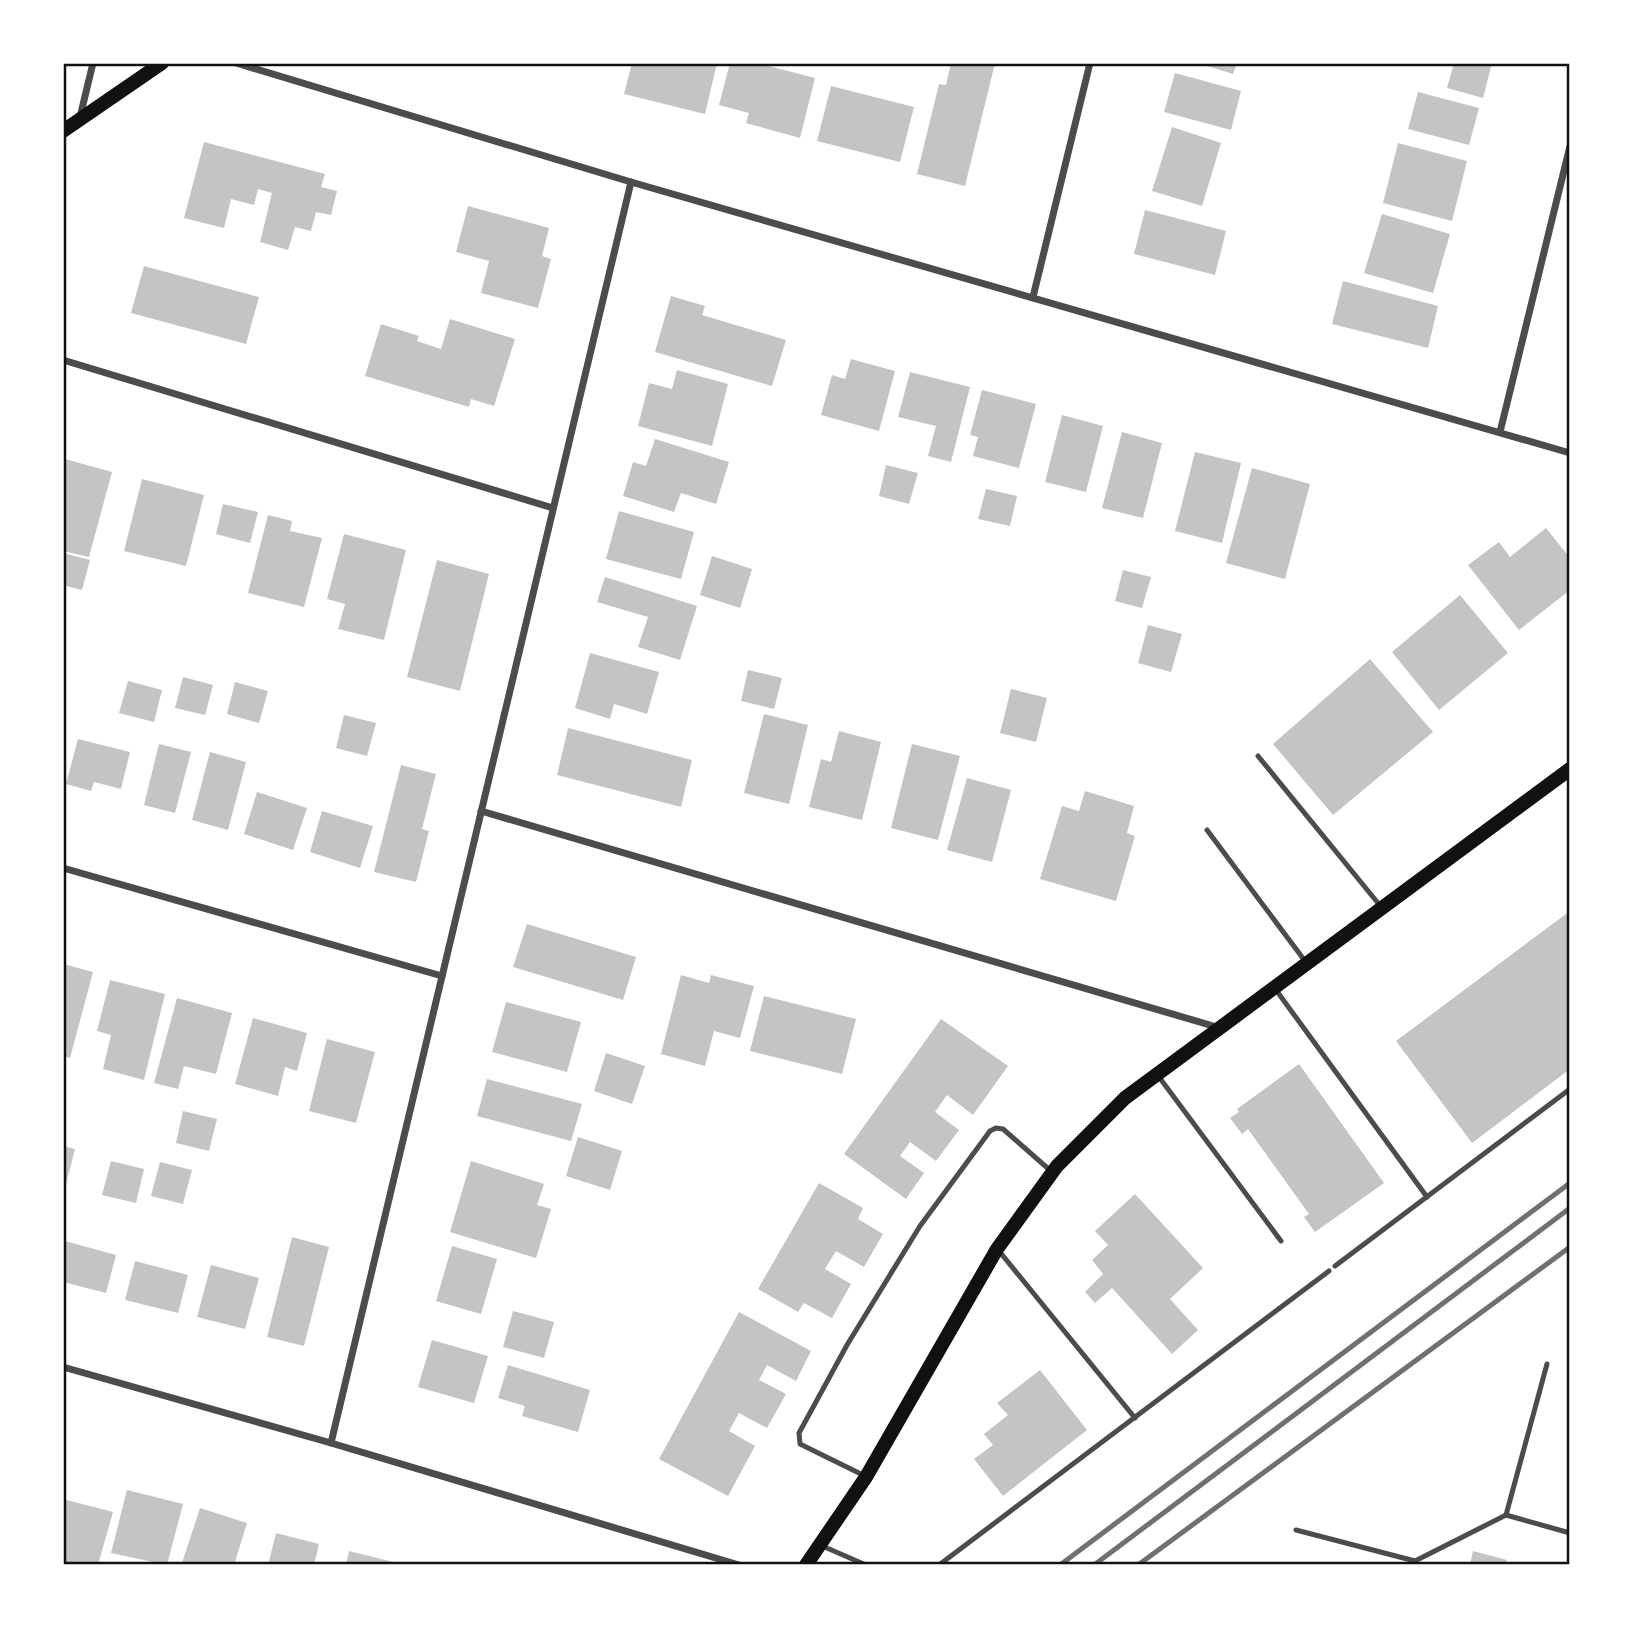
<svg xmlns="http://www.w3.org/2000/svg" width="1633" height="1628" font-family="Karla,sans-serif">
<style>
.building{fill:#c4c4c4}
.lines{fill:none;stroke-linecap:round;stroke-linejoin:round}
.service{stroke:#4c4c4c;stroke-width:5}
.minor{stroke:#4c4c4c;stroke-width:7}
.secondary{stroke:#111;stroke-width:14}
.rail{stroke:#707070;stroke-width:5}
.neatline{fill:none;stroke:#111;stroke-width:2.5}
</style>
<rect width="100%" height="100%" fill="#fff"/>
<g class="building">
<path d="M632,63H717L705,114L624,94Z"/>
<path d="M730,63H757L815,78L800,138L746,123L749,113L719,105Z"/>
<path d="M951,63H995L965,186L917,174L939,84L946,85Z"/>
<path d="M1198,63H1237L1233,74Z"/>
<path d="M1454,63H1492L1483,98L1447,88Z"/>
<path d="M1175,73L1241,91L1231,130L1164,112Z"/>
<path d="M831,86L914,107L900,162L817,141Z"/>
<path d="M1418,92L1479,108L1469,145L1408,129Z"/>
<path d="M1172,127L1221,143L1202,206L1152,191Z"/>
<path d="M204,142L325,174L321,187L337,191L331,215L316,212L311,231L295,227L288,250L260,242L272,193L258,189L254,205L231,199L224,228L184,218Z"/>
<path d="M1398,143L1467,161L1452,221L1383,203Z"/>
<path d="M468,206L549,228L542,256L551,259L538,308L481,293L489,261L456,252Z"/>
<path d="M1145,210L1226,231L1215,275L1134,254Z"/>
<path d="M1382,214L1450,234L1433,293L1364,273Z"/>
<path d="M144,266L259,297L246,344L131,313Z"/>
<path d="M1343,281L1438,306L1428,348L1332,324Z"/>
<path d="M671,296L705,306L702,315L786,340L772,386L655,352Z"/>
<path d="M450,319L515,339L494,406L471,399L469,407L365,376L381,324L419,336L417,341L441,349Z"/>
<path d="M851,359L895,371L879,431L821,415L832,375L845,379Z"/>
<path d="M677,370L728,384L712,446L638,426L649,383L672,389Z"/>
<path d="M910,372L970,387L951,462L928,456L936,426L898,417Z"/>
<path d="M982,390L1036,404L1019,468L973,456L978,437L970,435Z"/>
<path d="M1062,415L1103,426L1086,492L1045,482Z"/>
<path d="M1122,432L1162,443L1143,518L1102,508Z"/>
<path d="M655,439L729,462L716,504L681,493L674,512L623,496L633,462L646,466Z"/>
<path d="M1195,452L1241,463L1222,543L1175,531Z"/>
<path d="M65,459L112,472L89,557L63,551V466Z"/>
<path d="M886,465L918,473L909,504L879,496Z"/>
<path d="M1252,468L1310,484L1285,579L1226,563Z"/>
<path d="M142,479L204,495L186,566L124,551Z"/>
<path d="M986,489L1017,496L1010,526L978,519Z"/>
<path d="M223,504L258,512L250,543L216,534Z"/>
<path d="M619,511L694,532L681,579L606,559Z"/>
<path d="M268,515L292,521L290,531L322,538L304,607L248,593Z"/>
<path d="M1546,528L1570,558V590L1519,630L1468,565L1499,542L1510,557Z"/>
<path d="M344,534L406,550L384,640L338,629L345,604L327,599Z"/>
<path d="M63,553L90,560L82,590L63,585Z"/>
<path d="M712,556L752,569L740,608L700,595Z"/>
<path d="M437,560L489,574L460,691L407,677Z"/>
<path d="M1123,570L1151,577L1142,608L1115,601Z"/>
<path d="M605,577L697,606L680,660L638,647L648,617L597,602Z"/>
<path d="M1460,595L1508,653L1439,710L1392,652Z"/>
<path d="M1148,625L1182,634L1171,672L1138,663Z"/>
<path d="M590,653L659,672L647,714L614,704L610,719L575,708Z"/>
<path d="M1370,659L1433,732L1333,815L1273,744Z"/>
<path d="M748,670L782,678L774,709L741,701Z"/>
<path d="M183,677L213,685L205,715L175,708Z"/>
<path d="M128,681L162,690L154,722L119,713Z"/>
<path d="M235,682L268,691L259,723L227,714Z"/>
<path d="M1011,689L1047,698L1036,742L1000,733Z"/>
<path d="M764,714L808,725L789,804L744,793Z"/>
<path d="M344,715L376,723L367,756L336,748Z"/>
<path d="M568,728L692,760L681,807L557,775Z"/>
<path d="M839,731L881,742L862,820L809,807L821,759L831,762Z"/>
<path d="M78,739L130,752L121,789L94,782L91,791L66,784Z"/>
<path d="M159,744L191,752L175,813L144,805Z"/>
<path d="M912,744L960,756L938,840L891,828Z"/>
<path d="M210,752L246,762L228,830L192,820Z"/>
<path d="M401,765L436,774L422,829L429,831L416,882L374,872Z"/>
<path d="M967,778L1011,790L992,862L947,850Z"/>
<path d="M1085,791L1134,806L1127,833L1135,836L1116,901L1040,879L1062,806L1079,811Z"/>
<path d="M257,792L307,808L293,850L244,834Z"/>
<path d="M322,811L373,826L360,868L310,852Z"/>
<path d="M1570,911V1069L1472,1143L1396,1041Z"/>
<path d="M527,924L636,957L623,1000L513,967Z"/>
<path d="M63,964L93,972L70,1058L63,1056Z"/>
<path d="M681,975L709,983L711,975L754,986L740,1038L714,1031L705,1066L661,1054Z"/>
<path d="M110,980L165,994L144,1080L103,1069L111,1035L97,1031Z"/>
<path d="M764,996L856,1019L842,1074L750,1051Z"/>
<path d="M177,998L232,1013L216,1074L184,1066L178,1089L154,1083Z"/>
<path d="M506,1002L581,1022L567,1072L492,1052Z"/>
<path d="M253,1018L307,1033L297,1071L285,1067L278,1096L235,1084Z"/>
<path d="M941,1019L1008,1066L973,1115L947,1095L935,1112L959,1130L936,1161L910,1142L900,1156L924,1173L906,1199L844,1154Z"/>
<path d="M327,1039L375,1052L356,1123L309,1111Z"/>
<path d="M606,1053L645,1066L632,1104L594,1091Z"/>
<path d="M1299,1064L1384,1183L1315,1232L1304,1217L1309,1214L1248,1129L1242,1134L1230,1118L1239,1112L1237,1109Z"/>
<path d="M487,1079L582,1104L571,1141L477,1116Z"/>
<path d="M183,1111L217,1119L209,1151L176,1143Z"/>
<path d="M578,1137L622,1151L610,1190L566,1176Z"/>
<path d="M63,1146L75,1149L65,1188L63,1187Z"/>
<path d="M111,1161L144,1169L136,1203L102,1195Z"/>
<path d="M471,1161L544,1184L537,1205L551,1209L536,1258L450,1232Z"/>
<path d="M160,1162L192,1170L183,1204L151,1196Z"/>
<path d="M819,1183L863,1208L858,1219L883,1234L864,1267L836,1251L825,1269L851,1284L832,1318L804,1303L798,1312L758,1289Z"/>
<path d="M1135,1194L1203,1268L1170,1299L1198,1330L1172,1354L1112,1288L1095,1303L1085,1292L1103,1274L1092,1260L1108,1245L1095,1231Z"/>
<path d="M292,1237L329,1247L304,1346L267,1337Z"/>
<path d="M65,1241L116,1255L106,1293L63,1282Z"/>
<path d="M452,1246L497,1259L481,1314L436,1301Z"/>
<path d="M135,1261L188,1275L178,1313L125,1300Z"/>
<path d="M211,1265L259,1278L245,1329L197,1317Z"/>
<path d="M513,1311L554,1322L544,1358L503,1347Z"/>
<path d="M739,1312L811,1351L796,1381L767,1365L759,1380L786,1394L767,1428L739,1413L729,1431L755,1446L728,1496L659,1459Z"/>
<path d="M432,1340L488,1356L474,1403L418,1387Z"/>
<path d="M508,1365L590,1390L578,1432L522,1416L525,1406L498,1398Z"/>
<path d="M1040,1370L1087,1430L1003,1496L974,1459L993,1445L984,1434L1008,1415L997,1403Z"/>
<path d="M127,1490L183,1504L167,1565L111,1553Z"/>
<path d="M63,1499L113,1512L98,1565H63Z"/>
<path d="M200,1508L247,1523L234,1565L182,1563Z"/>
<path d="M276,1533L319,1544L314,1565H268Z"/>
<path d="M349,1551L401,1564V1565H346Z"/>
<path d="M1473,1551L1507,1560L1505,1565H1470Z"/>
</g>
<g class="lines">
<g class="service">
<path d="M1258,756L1382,908"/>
<path d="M1207,830L1305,961"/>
<path d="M1276,990L1427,1197"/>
<path d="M1159,1077L1281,1241"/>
<path d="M999,1251L1135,1418"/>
<path d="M1335,1266L1570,1089"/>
<path d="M1547,1364L1506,1515L1570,1533"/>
<path d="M863,1475L800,1444L799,1433L847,1345L920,1226L990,1131L996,1128L1003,1129L1052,1172"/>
<path d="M1296,1530L1415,1561L1506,1515"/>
<path d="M820,1545L866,1565"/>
<path d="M939,1565L1329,1271"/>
</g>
<g class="minor">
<path d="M236,63L631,182L1570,453"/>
<path d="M80,117L93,63"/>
<path d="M1033,297L1090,63"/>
<path d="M63,360L553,508"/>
<path d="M1500,432L1570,146"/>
<path d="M481,811L1220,1028"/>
<path d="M63,868L442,976"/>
<path d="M63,1367L331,1443L739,1565"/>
<path d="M331,1443L631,182"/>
</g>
<g class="secondary">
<path d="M63,131L162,63"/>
<path d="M806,1565L866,1477L997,1249L1057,1166L1125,1098L1570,769"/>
</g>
<g class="rail">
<path d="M1060,1565L1570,1183"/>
<path d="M1094,1565L1570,1208"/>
<path d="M1138,1565L1570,1247"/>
</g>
</g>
<rect width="1633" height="1628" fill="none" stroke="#ffffff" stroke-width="130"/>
<rect x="65" y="65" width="1503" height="1498" class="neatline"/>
</svg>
